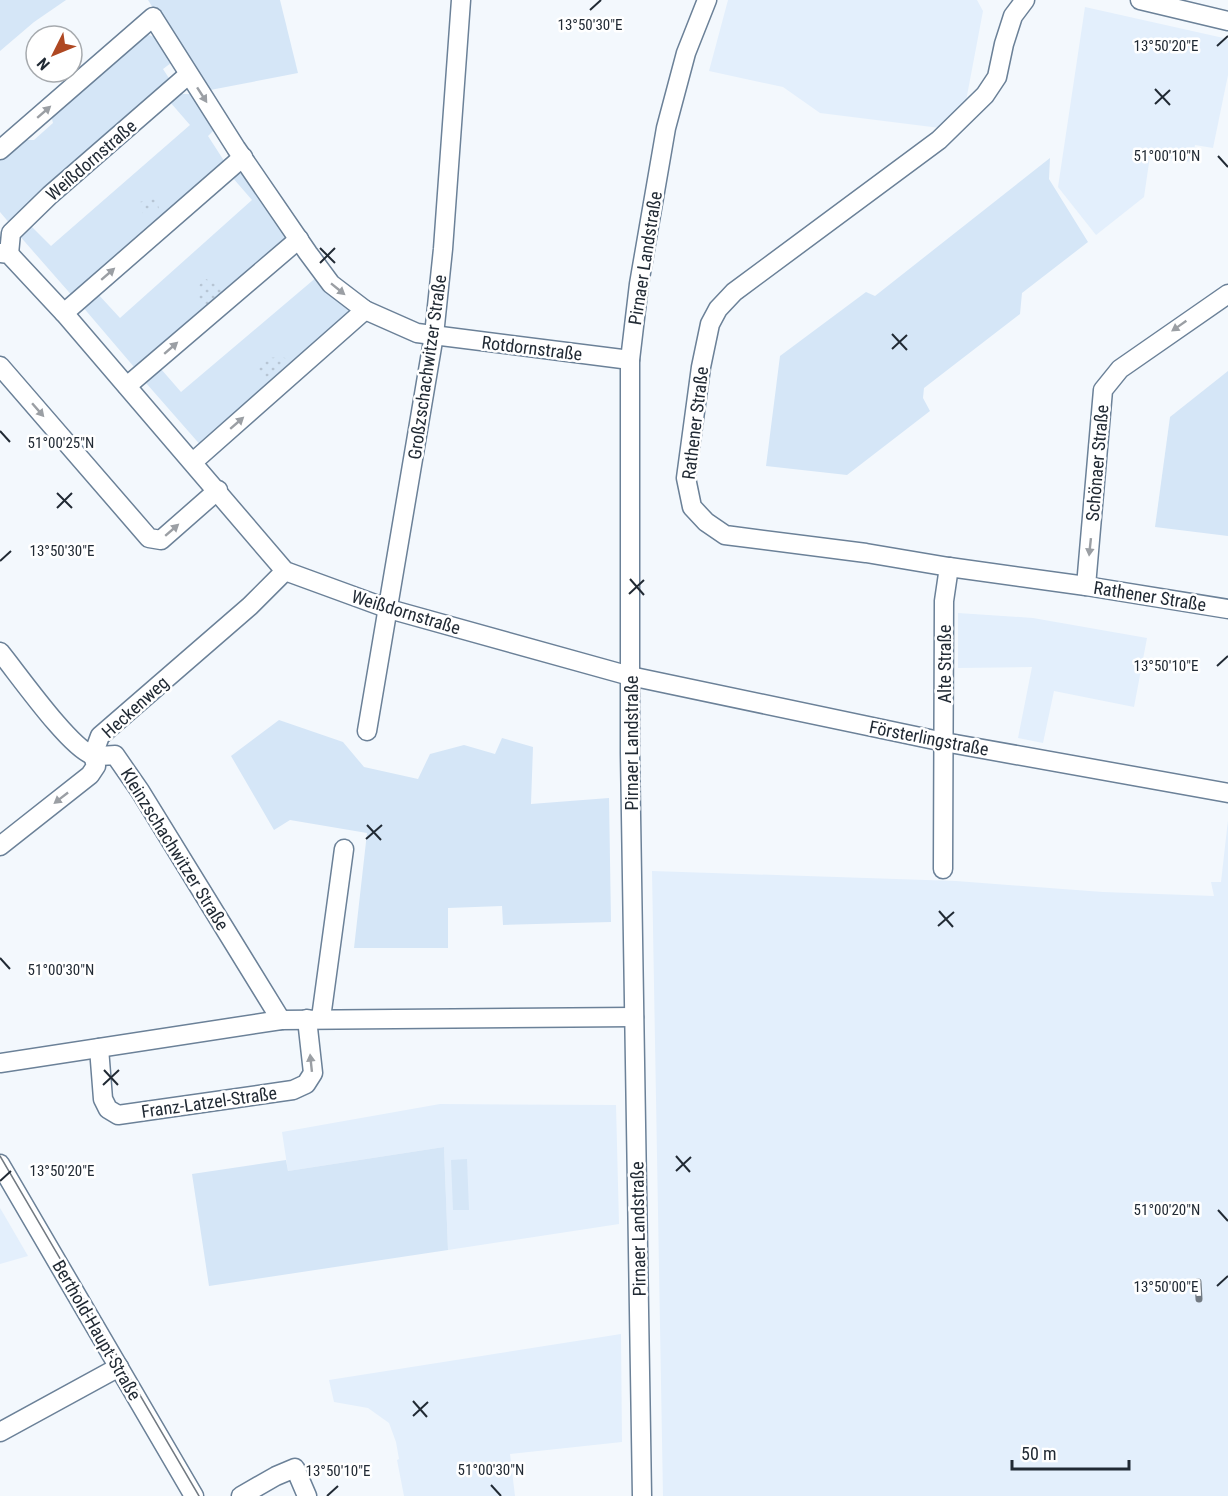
<svg xmlns="http://www.w3.org/2000/svg" width="1228" height="1496" font-family="'Roboto Condensed',sans-serif">
<style>
.built{fill:#e3effc}
.green{fill:#d5e6f7}
.park{fill:url(#park-dots)}
.lines{fill:none;stroke-linecap:round;stroke-linejoin:round}
.minor-casing{stroke:#6b8198;stroke-width:21}
.minor{stroke:#fff;stroke-width:18}
.tram{stroke:#727a82;stroke-width:1.5}
.rail-casing{stroke:#727a82;stroke-width:7}
.rail{stroke:#fff;stroke-width:4.5;stroke-dasharray:14;stroke-linecap:butt}
.oneway{fill:#9b9fa4}
.ticks{fill:none;stroke:#212a34;stroke-width:2}
.labels{text-anchor:middle;dominant-baseline:central;stroke-width:5;stroke-linejoin:round;paint-order:stroke}
.street-label{font-size:18px;fill:#212a34;stroke:#fff}
.ticks-label{font-size:15px;text-anchor:middle;fill:#212a34;stroke:#fff;stroke-width:5;stroke-linejoin:round;paint-order:stroke}
</style>
<defs>
<pattern id="park-dots" width="8" height="8" patternUnits="userSpaceOnUse" patternTransform="scale(1.5)"><rect width="8" height="8" fill="#d5e6f7"/><path d="M2 2h.1M6 6h.1" fill="none" stroke="#b7c5d4" stroke-width="1.8" stroke-linecap="round"/></pattern>
</defs>
<rect width="100%" height="100%" fill="#f3f8fd"/>
<g class="built">
<path d="M728,0H977L983,11L966,101L940,128L820,113L783,87L709,71Z"/>
<path d="M1085,7L1228,39V75L1213,148L1195,145L1192,162L1150,156L1144,197L1096,235L1058,187Z"/>
<path d="M958,613L1033,618L1147,638L1134,707L1054,691L1043,743L1018,738L1032,667L958,668Z"/>
<path d="M1228,820V1496H663L652,871L956,881L1103,892L1214,896L1211,882H1221Z"/>
<path d="M440,1104L616,1105L619,1224L448,1250L444,1147L288,1171L282,1132Z"/>
<path d="M0,1208L3,1213L28,1256L0,1264Z"/>
<path d="M621,1334L622,1442L510,1454L515,1496H404L397,1460L399,1459L396,1442L389,1423L368,1408L334,1402L329,1380Z"/>
</g>
<g class="green">
<path d="M0,0H66L34,22L0,51Z"/>
<path d="M148,0H280L298,73L205,91Z"/>
<path d="M149,35L161,39L175,60L163,69L174,86L11,225L0,212V159L22,140H34L53,123L51,115L140,38Z"/>
<path d="M181,94H193L218,126L208,136L228,167L75,299L18,234L29,224L51,246L190,125L170,102Z"/>
<path d="M1050,158L1049,179L1088,242L1022,293L1020,314L924,388L923,398L930,411L847,475L766,466L780,356L866,292L875,296Z"/>
<path d="M237,173L250,175L295,240L140,374L82,306L97,293L120,318L252,200L232,177Z"/>
<path d="M318,276L358,316L203,448L146,383L161,369L181,392Z"/>
<path d="M1228,371V536L1155,527L1170,417Z"/>
<path d="M279,720L343,742L364,767L418,779L430,754L464,745L495,754L502,738L533,747L531,804L609,798L611,922L503,925L502,906L448,908V948H354L367,833L290,820L274,830L231,756Z"/>
<path d="M444,1147L448,1250L209,1286L192,1174L286,1160L288,1171Z"/>
<path d="M467,1159L469,1210H453L451,1160Z"/>
</g>
<g class="park">
<path d="M156,197L159,209L143,214L140,202Z"/>
<path d="M206,279L228,290L207,309L198,296V286Z"/>
<path d="M283,357L290,361L264,379L255,368L267,358Z"/>
</g>
<g class="lines">
<g class="minor-casing">
<g id="minor">
<path d="M1025,0L1013,16L1004,44L997,77L985,95L939,140L734,292L718,309L710,324L701,367L686,478L692,507L706,522L725,535L866,553L949,567L1086,586L1228,609"/>
<path d="M1140,0L1228,21"/>
<path d="M0,150L153,17L236,148L308,253L331,284L365,310L417,333L630,360"/>
<path d="M0,253L9,254L64,313L285,571L389,609L630,676L944,742L1228,793"/>
<path d="M9,254L11,233L50,195L188,75"/>
<path d="M64,313L243,157"/>
<path d="M0,366L149,538L161,540L218,490"/>
<path d="M127,386L299,239"/>
<path d="M193,462L365,310"/>
<path d="M1086,586L1103,390L1120,369L1228,294"/>
<path d="M0,652C18,674 69,747 92,755C99,757 108,755 115,755L140,791L281,1020"/>
<path d="M367,731L434,335L443,249L461,0"/>
<path d="M0,846L90,775L96,766L93,755L100,736L250,606L285,571"/>
<path d="M943,869L944,601L949,567"/>
<path d="M321,1018L344,849"/>
<path d="M99,1048L103,1099L108,1109L118,1115L293,1090L306,1084L313,1073L307,1019"/>
<path d="M0,1063L281,1020L634,1017"/>
<path d="M0,1164L194,1496"/>
<path d="M0,1432L119,1367"/>
<path d="M241,1496L276,1476L295,1468L307,1496"/>
<path d="M642,1496L630,753V360L639,284L666,128L686,53L707,0"/>
</g>
</g>
<use href="#minor" class="minor"/>
<path class="tram" d="M0,1156L199,1496"/>
<g class="rail-casing">
<path id="rail" d="M1198,1282L1199,1299"/>
</g>
<use href="#rail" class="rail"/>
</g>
<defs><path id="oneway-solid" d="M-6-.8H1V-3.2L6.5 0L1 3.2V.8H-6Z" transform="scale(1.5)"/></defs>
<g class="oneway">
<use href="#oneway-solid" transform="translate(202 95) rotate(57)"/>
<use href="#oneway-solid" transform="translate(44 112) rotate(-41)"/>
<use href="#oneway-solid" transform="translate(108 274) rotate(-41)"/>
<use href="#oneway-solid" transform="translate(338 289) rotate(39)"/>
<use href="#oneway-solid" transform="translate(1179 326) rotate(145)"/>
<use href="#oneway-solid" transform="translate(171 348) rotate(-41)"/>
<use href="#oneway-solid" transform="translate(38 410) rotate(49)"/>
<use href="#oneway-solid" transform="translate(237 423) rotate(-41)"/>
<use href="#oneway-solid" transform="translate(172 530) rotate(-41)"/>
<use href="#oneway-solid" transform="translate(1090 547) rotate(96)"/>
<use href="#oneway-solid" transform="translate(61 798) rotate(142)"/>
<use href="#oneway-solid" transform="translate(311 1063) rotate(-96)"/>
</g>
<path class="ticks" d="M590,10L601,0M1217,46L1228,36M1155,89L1170,105M1155,104L1170,90M1218,156L1228,167M320,248L335,263M320,263L335,248M892,334L907,350M892,349L907,335M0,431L10,442M57,493L72,508M57,508L72,493M0,561L11,551M630,579L644,595M629,594L644,580M1217,666L1228,656M367,825L381,840M366,839L382,825M939,911L953,927M938,926L954,912M0,958L10,969M104,1070L118,1085M103,1085L119,1070M676,1156L690,1172M676,1171L691,1157M0,1181L11,1171M1218,1210L1228,1221M1217,1286L1228,1276M413,1401L427,1417M413,1416L428,1402M491,1485L501,1496M327,1496L338,1486"/>
<g class="labels">
<g class="street-label">
<text transform="translate(91 160) rotate(-41)">Weißdornstraße</text>
<text transform="translate(645 258) rotate(-81)">Pirnaer Landstraße</text>
<text transform="translate(532 348) rotate(7)">Rotdornstraße</text>
<text transform="translate(427 367) rotate(-82)">Großzschachwitzer Straße</text>
<text transform="translate(695 423) rotate(-83)">Rathener Straße</text>
<text transform="translate(1097 463) rotate(-85)">Schönaer Straße</text>
<text transform="translate(1150 596) rotate(9)">Rathener Straße</text>
<text transform="translate(406 612) rotate(17)">Weißdornstraße</text>
<text transform="translate(944 664) rotate(-90)">Alte Straße</text>
<text transform="translate(135 707) rotate(-42)">Heckenweg</text>
<text transform="translate(929 738) rotate(11)">Försterlingstraße</text>
<text transform="translate(631 743) rotate(-90)">Pirnaer Landstraße</text>
<text transform="translate(175 849) rotate(58)">Kleinzschachwitzer Straße</text>
<text transform="translate(209 1102) rotate(-8)">Franz-Latzel-Straße</text>
<text transform="translate(638 1229) rotate(-91)">Pirnaer Landstraße</text>
<text transform="translate(97 1330) rotate(60)">Berthold-Haupt-Straße</text>
</g>
</g>
<g class="ticks-label">
<text x="590" y="30">13°50'30"E</text>
<text x="1166" y="51">13°50'20"E</text>
<text x="1167" y="161">51°00'10"N</text>
<text x="61" y="448">51°00'25"N</text>
<text x="62" y="556">13°50'30"E</text>
<text x="1166" y="671">13°50'10"E</text>
<text x="61" y="975">51°00'30"N</text>
<text x="62" y="1176">13°50'20"E</text>
<text x="1167" y="1215">51°00'20"N</text>
<text x="1166" y="1292">13°50'00"E</text>
<text x="491" y="1475">51°00'30"N</text>
<text x="338" y="1476">13°50'10"E</text>
</g>
<g transform="translate(54 54) rotate(227)"><circle r="28" fill="#ffffff" stroke="#a6aaae" stroke-width="1.5"/>
<path d="M0-4.5L10 22L0 15L-10 22Z" fill="#af4822"/>
<text y="-9" font-size="16" font-weight="bold" text-anchor="middle" fill="#212a34">N</text>
</g>
<path d="M1012 1460v9h117v-9" fill="none" stroke="#212a34" stroke-width="3"/>
<text x="1021" y="1460" font-size="18" fill="#212a34" stroke="#ffffff" stroke-width="4.5" paint-order="stroke">50 m</text>
</svg>
